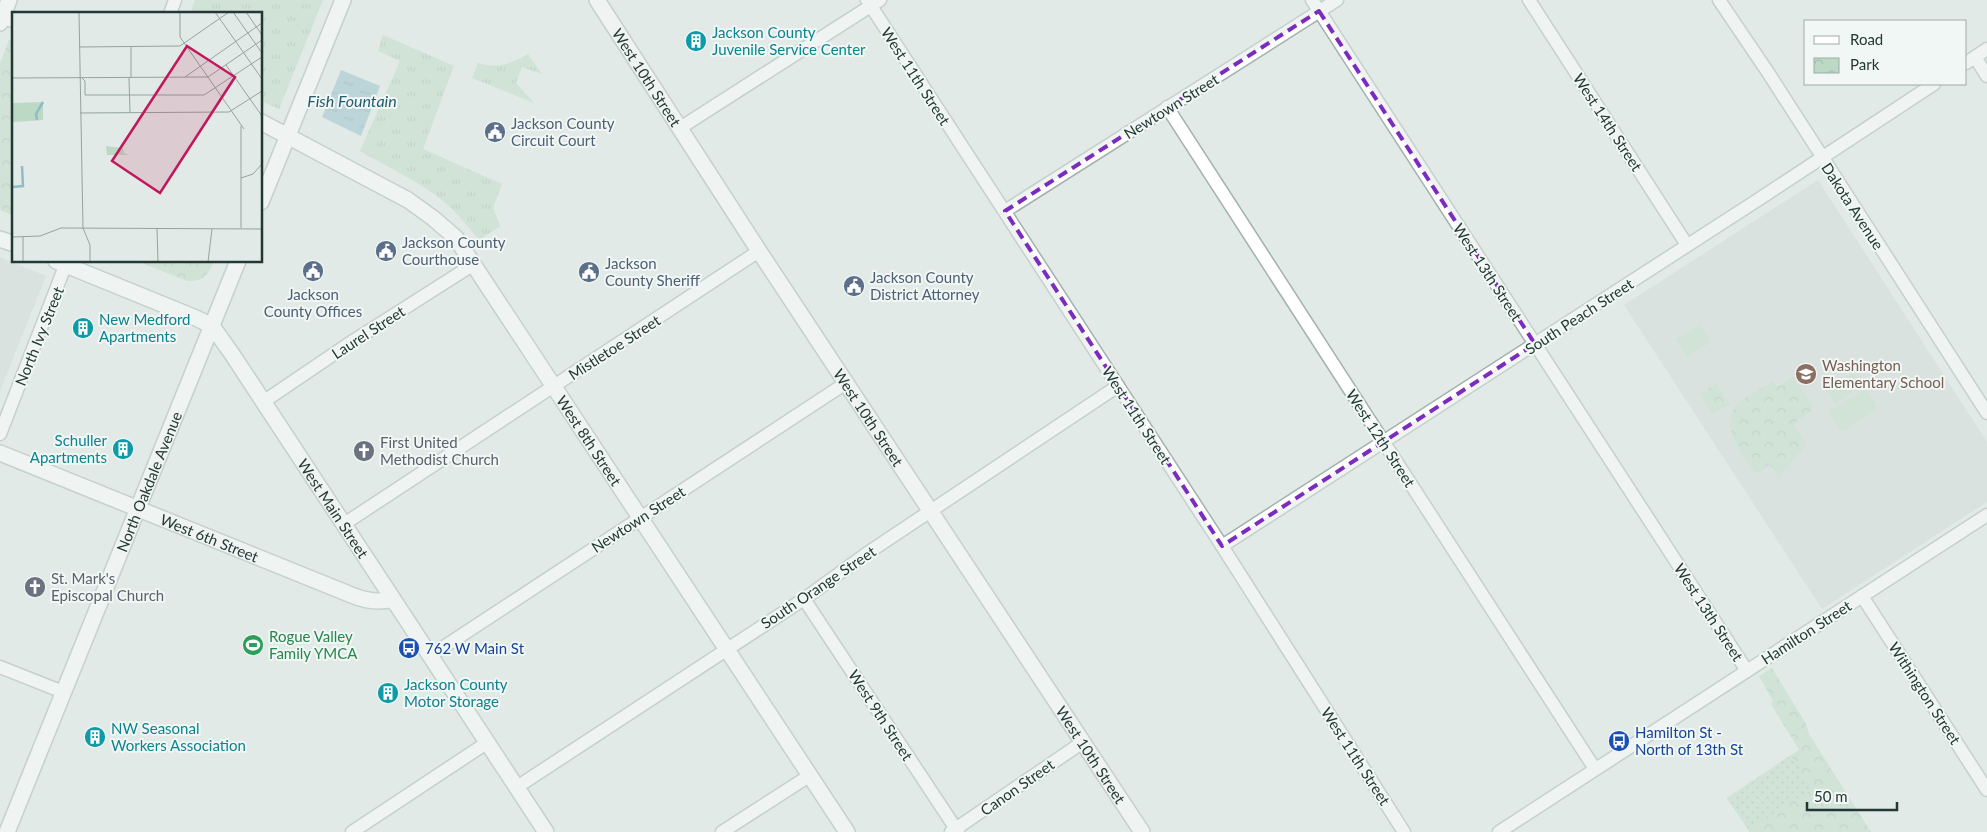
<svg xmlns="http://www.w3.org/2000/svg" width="1987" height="832" font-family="Lato,sans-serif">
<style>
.built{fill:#cfd9d6}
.grass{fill:url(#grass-tufts)}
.park{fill:url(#park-crowns)}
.garden{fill:url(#garden-dots)}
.pitch{fill:#bcd9c6}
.water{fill:url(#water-ripples)}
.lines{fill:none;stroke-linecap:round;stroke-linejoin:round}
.minor-casing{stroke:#a4b1ad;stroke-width:15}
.tertiary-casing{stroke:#a4b1ad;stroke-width:18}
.secondary-casing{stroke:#a1b4af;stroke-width:18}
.minor{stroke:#fff;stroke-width:12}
.tertiary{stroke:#fff;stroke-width:15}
.secondary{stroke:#fff;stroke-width:15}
.marked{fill:none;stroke:#7b2cbf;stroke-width:4;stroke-dasharray:10 6;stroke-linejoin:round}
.labels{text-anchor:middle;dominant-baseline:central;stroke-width:4;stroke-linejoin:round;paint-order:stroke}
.culture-label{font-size:15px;fill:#0d838f;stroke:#f1f7f4;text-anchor:start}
.street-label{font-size:15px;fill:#233834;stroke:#f1f7f4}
.service-label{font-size:15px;fill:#4e5e75;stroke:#f1f7f4;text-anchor:start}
.education-label{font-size:15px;fill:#785e54;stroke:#f1f7f4;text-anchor:start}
.worship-label{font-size:15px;fill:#5b616d;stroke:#f1f7f4;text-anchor:start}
.leisure-label{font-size:15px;fill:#27864d;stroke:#f1f7f4;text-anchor:start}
.transit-label{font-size:15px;fill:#164399;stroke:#f1f7f4;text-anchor:start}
.water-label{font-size:16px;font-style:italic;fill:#245c6e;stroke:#f1f7f4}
.inset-river{fill:none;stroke:#8ebcc9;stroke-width:2.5}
.inset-road{fill:none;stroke:#95a39f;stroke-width:1}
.view{fill:#c2185b;fill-opacity:0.15;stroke:#c2185b;stroke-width:2.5}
.inset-edge{fill:none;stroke:#233834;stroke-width:2.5}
</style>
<defs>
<pattern id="grass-tufts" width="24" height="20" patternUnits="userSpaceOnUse" patternTransform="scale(1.25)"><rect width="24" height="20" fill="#bcd9c6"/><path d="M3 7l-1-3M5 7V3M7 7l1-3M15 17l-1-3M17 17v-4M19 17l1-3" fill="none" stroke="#a1bbab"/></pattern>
<pattern id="park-crowns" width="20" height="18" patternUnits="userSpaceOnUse" patternTransform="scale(1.25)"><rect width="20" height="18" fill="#bcd9c6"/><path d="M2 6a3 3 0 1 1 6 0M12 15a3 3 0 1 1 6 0" fill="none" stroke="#a1bbab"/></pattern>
<pattern id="garden-dots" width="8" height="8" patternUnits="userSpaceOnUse" patternTransform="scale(1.25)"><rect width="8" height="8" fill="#bcd9c6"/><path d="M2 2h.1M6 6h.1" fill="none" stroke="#a1bbab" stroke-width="1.8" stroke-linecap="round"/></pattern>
<pattern id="water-ripples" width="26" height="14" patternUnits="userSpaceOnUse" patternTransform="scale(1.25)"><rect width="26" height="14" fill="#8ebcc9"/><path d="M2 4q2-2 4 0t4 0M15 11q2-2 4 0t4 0" fill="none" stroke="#749aa4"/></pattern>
</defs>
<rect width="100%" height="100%" fill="#e1eae6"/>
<g class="built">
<path d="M1818,180L1987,442V502L1822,609L1624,305Z"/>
<path d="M0,257L46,276L0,391Z"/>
</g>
<g class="grass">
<path d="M195,0H323L279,109L261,101V14H190Z"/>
<path d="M383,35L454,66L423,149L502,184L493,208L500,226L479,240C467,225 454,209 438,197C414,179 386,166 360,151L400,61L378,51Z"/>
<path d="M528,54L542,74L522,67L516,83L534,103L472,78L478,63C498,69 510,64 528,54Z"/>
</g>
<g class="park">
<path d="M14,39V216L0,210V64L9,40Z"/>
<path d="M137,261H214C208,275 203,282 187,281Z"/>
<path d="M1793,377L1814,409L1793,424L1806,445L1779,477L1770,464L1756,474C1745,456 1717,426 1737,405C1747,395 1762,388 1773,381L1777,387Z"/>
<path d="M1716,383L1730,404L1713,414L1700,394Z"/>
<path d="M1772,668L1806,724L1809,734L1871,832H1750L1727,798L1799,750L1771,704L1773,701L1759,676Z"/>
</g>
<path class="garden" d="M1791,755L1813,789L1749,830L1727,798Z"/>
<g class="pitch">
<path d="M1700,324L1711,342L1687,357L1676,339Z"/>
<path d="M1854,373L1862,386L1835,404L1826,390Z"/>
<path d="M1865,389L1878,409L1842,432L1829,412Z"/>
</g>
<path class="water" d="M341,70L380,86L361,136L322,117Z"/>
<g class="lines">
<g class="minor-casing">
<g id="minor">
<path d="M867,0L1222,546L1404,832"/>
<path d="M1312,0L1747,671"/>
<path d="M1529,0L1687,245"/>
<path d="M1719,0L1769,74L1987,413"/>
<path d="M170,14L175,0"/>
<path d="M1975,57L1987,76"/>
<path d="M1966,63L1987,49"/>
<path d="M1167,107L1595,769"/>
<path d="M680,128L880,0"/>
<path d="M1005,211L1337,0"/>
<path d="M263,402L353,341L474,264"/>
<path d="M0,434L67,261"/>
<path d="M344,524L759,251"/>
<path d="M1222,546L1753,203L1934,84"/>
<path d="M1862,596L1987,790"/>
<path d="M804,599L958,832"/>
<path d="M430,656L846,383"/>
<path d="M0,667L63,692"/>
<path d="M517,787L804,599L866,554L1118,386"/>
<path d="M352,832L488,742"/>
<path d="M722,832L809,776"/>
<path d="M951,832L1083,742"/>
<path d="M1499,832L1987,515"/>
</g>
</g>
<g class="tertiary-casing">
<g id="tertiary">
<path id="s1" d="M597,0L759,251L1142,832"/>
<path d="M0,23L9,0"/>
<path d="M261,202L343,0"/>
<path id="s2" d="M0,453L354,596C367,601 379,603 393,599"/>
<path id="s3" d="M7,832L238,261"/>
</g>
</g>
<g class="secondary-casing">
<g id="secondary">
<path d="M0,15L14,20"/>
<path id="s4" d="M261,122L408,200L433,218L456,238L847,832"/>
<path d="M0,239L14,244"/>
<path id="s5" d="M56,261L196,318L212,326L232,354L546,832"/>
</g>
</g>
<use href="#minor" class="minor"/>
<use href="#tertiary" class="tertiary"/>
<use href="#secondary" class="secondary"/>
</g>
<path d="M0 0H1987V832H0ZM1319,11L1535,344L1222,546L1005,211Z" fill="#e1eae6" fill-opacity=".55" fill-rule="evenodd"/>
<path class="marked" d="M1319,11L1535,344L1222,546L1005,211Z"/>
<defs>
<g id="building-disc" transform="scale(1.125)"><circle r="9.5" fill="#0f9aa8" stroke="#f1f7f4"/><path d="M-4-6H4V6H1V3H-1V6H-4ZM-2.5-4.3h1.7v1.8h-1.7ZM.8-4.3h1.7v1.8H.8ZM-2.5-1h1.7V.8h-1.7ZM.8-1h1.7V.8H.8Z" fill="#fff"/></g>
<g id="civic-disc" transform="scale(1.125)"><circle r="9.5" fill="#5c6f8a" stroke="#f1f7f4"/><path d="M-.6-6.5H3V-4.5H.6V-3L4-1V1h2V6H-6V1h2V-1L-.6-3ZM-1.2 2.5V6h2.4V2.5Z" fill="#fff"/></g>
<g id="school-disc" transform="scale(1.125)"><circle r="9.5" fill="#8d6e63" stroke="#f1f7f4"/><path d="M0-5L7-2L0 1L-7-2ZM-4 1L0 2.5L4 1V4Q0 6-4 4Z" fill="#fff"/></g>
<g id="church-disc" transform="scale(1.125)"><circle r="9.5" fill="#6b7280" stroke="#f1f7f4"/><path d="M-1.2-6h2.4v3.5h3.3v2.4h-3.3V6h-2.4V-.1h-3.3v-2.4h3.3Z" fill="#fff"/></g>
<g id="stadium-disc" transform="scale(1.125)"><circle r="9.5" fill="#2e9e5b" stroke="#f1f7f4"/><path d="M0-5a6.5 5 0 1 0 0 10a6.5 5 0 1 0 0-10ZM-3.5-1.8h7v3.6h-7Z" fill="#fff"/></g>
<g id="bus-disc" transform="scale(1.125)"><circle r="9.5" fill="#1a4fb4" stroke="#f1f7f4"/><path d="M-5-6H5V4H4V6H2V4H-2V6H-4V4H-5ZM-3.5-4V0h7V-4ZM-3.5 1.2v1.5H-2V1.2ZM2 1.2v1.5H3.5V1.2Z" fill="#fff"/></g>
</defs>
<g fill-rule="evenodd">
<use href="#building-disc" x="696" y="41"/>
<use href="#civic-disc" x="495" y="132"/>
<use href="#civic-disc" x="386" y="251"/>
<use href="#civic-disc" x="313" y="271"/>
<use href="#civic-disc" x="589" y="272"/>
<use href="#civic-disc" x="854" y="286"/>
<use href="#building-disc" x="83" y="328"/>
<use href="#school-disc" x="1806" y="374"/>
<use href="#building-disc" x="123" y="449"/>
<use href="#church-disc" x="364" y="451"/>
<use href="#church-disc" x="35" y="587"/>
<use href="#stadium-disc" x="253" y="645"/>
<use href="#bus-disc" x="409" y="648"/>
<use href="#building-disc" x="388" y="693"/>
<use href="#building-disc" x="95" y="737"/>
<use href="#bus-disc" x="1619" y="741"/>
</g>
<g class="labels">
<g class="culture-label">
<text x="712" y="32">Jackson County<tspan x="712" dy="17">Juvenile Service Center</tspan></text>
<text x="99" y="319">New Medford<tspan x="99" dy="17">Apartments</tspan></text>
<text x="107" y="440" text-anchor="end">Schuller<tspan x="107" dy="17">Apartments</tspan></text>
<text x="404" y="684">Jackson County<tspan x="404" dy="17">Motor Storage</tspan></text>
<text x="111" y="728">NW Seasonal<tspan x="111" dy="17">Workers Association</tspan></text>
</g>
<g class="street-label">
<text transform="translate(916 76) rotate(57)">West 11th Street</text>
<text stroke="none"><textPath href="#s1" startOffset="92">West 10th Street</textPath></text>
<text transform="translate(1171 106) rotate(-32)">Newtown Street</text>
<text transform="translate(1608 122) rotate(57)">West 14th Street</text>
<text transform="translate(1853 206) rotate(57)">Dakota Avenue</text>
<text transform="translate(1488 272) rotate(57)">West 13th Street</text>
<text transform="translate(1579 316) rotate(-33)">South Peach Street</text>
<text transform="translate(368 332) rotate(-33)">Laurel Street</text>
<text transform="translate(39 336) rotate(-68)">North Ivy Street</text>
<text transform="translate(614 347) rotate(-33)">Mistletoe Street</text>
<text transform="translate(1137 415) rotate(57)">West 11th Street</text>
<text stroke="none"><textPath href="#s1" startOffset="498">West 10th Street</textPath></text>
<text transform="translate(1381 438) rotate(57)">West 12th Street</text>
<text stroke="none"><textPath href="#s4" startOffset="470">West 8th Street</textPath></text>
<text stroke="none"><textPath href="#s3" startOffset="378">North Oakdale Avenue</textPath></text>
<text stroke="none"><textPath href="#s5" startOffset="388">West Main Street</textPath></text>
<text transform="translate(638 519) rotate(-33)">Newtown Street</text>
<text stroke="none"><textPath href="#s2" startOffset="226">West 6th Street</textPath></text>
<text transform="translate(818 587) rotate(-34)">South Orange Street</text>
<text transform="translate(1709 612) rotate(57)">West 13th Street</text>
<text transform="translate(1806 632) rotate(-33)">Hamilton Street</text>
<text transform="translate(1925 693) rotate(57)">Withington Street</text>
<text transform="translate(881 715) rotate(57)">West 9th Street</text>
<text stroke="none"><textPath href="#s1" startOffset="902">West 10th Street</textPath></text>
<text transform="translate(1356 756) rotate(57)">West 11th Street</text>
<text transform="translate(1017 787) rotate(-35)">Canon Street</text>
</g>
<g class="service-label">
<text x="511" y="123">Jackson County<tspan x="511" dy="17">Circuit Court</tspan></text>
<text x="402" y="242">Jackson County<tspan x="402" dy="17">Courthouse</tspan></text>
<text x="605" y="263">Jackson<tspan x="605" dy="17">County Sheriff</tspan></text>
<text x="870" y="277">Jackson County<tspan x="870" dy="17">District Attorney</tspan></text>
<text x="313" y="294" text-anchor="middle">Jackson<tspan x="313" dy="17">County Offices</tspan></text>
</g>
<g class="education-label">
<text x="1822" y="365">Washington<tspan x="1822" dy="17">Elementary School</tspan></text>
</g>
<g class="worship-label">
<text x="380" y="442">First United<tspan x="380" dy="17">Methodist Church</tspan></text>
<text x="51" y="578">St. Mark's<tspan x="51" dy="17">Episcopal Church</tspan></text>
</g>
<g class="leisure-label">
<text x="269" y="636">Rogue Valley<tspan x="269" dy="17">Family YMCA</tspan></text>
</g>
<g class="transit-label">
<text x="425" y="648">762 W Main St</text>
<text x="1635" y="732">Hamilton St -<tspan x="1635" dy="17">North of 13th St</tspan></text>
</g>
<g class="water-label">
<text x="352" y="100">Fish Fountain</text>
</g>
</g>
<g transform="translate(12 12)">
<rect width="250" height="250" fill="#e1eae6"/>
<path d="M31,90V108L1,110V91ZM94,134L111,136L112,141L117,143H95Z" fill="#bcd9c6"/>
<path class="inset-river" d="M25,108L24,102L31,90M0,175L11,174L10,154"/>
<path class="inset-road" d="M67,0L71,216L78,233V250M203,0L250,67M221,0L250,41M234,0L250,23M168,1V25L232,117M67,35L168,34L217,0M214,53L250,104M173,65L250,11M0,66L196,65L250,28M70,66L73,69V83H192L250,45M117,66L118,100M119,66V35M68,101L217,100L250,79M229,166L241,162L250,152M229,216V114M145,217L146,250M0,225L28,224L49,216L250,217M11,225V250M196,250L200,217"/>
<path class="view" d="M175,34L223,65L148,181L100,149Z"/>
<rect width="250" height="250" class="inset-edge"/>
</g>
<rect x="1804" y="20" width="162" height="65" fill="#f1f7f4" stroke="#9faba7"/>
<rect x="1814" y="36" width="25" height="8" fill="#ffffff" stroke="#9faba7"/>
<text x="1850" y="45" font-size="15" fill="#233834">Road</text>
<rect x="1814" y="58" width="25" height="15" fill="url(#park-crowns)" stroke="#9faba7"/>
<text x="1850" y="70" font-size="15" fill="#233834">Park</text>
<path d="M1807 802v8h90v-8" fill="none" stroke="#233834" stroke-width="2.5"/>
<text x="1814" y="802" font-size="15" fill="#233834" stroke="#f1f7f4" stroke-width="4" paint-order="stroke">50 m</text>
</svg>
